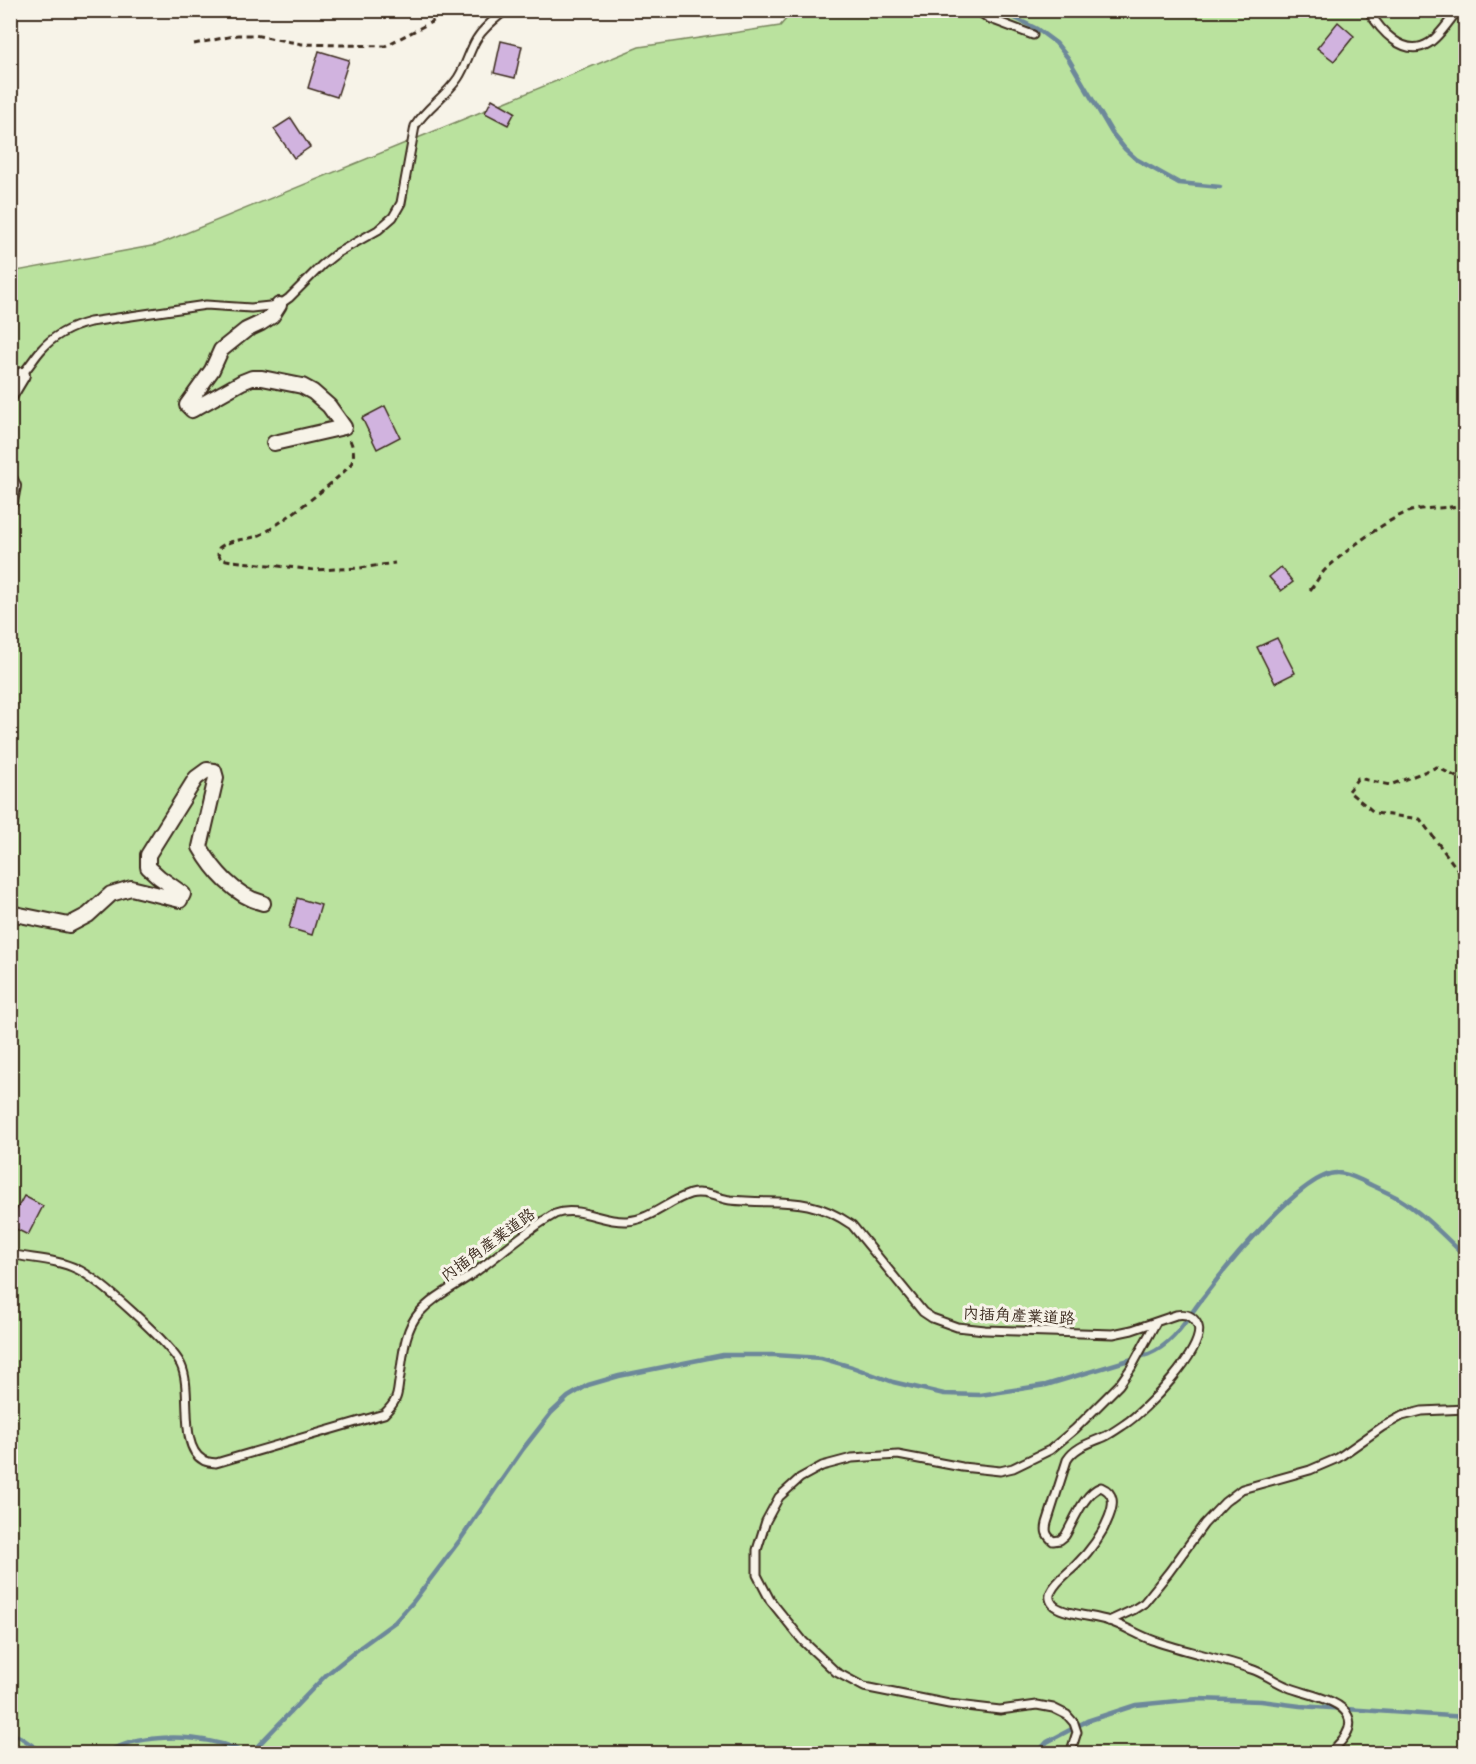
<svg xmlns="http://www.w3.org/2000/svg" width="1476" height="1764" font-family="Pangolin,'LXGW WenKai TC',sans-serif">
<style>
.green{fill:#bae29e;stroke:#7a865e;stroke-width:1.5}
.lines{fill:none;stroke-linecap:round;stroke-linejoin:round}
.stream{stroke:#6d889a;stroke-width:4.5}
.building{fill:#d1b3df;stroke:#3b2a1e;stroke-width:1.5}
.lane-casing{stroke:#3b2a1e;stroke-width:11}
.street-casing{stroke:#3b2a1e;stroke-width:18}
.path{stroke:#3b2a1e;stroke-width:3;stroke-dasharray:6 4.5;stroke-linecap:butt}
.lane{stroke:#f7f3e8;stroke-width:7}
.street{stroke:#f7f3e8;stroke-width:14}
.labels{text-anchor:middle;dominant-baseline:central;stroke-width:6;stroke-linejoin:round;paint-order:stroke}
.street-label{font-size:16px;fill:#3b2a1e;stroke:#f7f3e8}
</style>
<rect width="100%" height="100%" fill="#f7f3e8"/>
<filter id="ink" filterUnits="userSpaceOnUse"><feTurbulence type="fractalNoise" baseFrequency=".0167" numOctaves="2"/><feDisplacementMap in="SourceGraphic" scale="12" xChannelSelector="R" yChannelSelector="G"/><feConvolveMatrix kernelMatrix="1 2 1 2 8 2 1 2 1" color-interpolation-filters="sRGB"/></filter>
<g filter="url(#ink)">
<path class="green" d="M793,11H1465V1753L11,1754V272L157,245L639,47L780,26Z"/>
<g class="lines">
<g class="stream">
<path d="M999,10L1037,29L1056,43L1068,58L1112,133L1125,149L1136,159L1179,183L1220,187"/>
<path d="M10,1733L20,1737L45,1754"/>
<path d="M102,1754C113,1749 125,1743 137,1741C172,1734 215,1737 247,1754"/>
<path d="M250,1754L326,1675L362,1646L395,1622L413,1602L460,1540L523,1449L551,1413L568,1397L588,1385L619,1376L723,1355H774L821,1358L852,1367L893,1382L944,1394L980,1395L1046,1385L1149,1354C1177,1342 1187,1317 1205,1295C1226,1267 1303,1172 1337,1173C1348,1173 1358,1179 1367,1183C1377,1188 1387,1192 1396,1197C1423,1213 1444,1236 1466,1257"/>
<path d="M1036,1754L1047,1742L1087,1721L1136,1705L1198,1699L1261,1701L1300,1706L1466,1717"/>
</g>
</g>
<g class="building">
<path d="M1338,22L1354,36L1334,61L1317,48Z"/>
<path d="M501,41L522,46L515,78L494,73Z"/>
<path d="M319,51L349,60L337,97L308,88Z"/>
<path d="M492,99L515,112L508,125L485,113Z"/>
<path d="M291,118L310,147L294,158L274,129Z"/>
<path d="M385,406L400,437L377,449L362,418Z"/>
<path d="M1281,567L1293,582L1281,591L1269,577Z"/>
<path d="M1277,638L1295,673L1275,683L1257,647Z"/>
<path d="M297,898L321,905L312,935L289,928Z"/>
<path d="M24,1196L43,1206L28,1235L10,1226V1222Z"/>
</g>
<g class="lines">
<g class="lane-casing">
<g id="lane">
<path d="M977,10L988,18L1033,35"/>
<path d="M1368,10C1380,30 1404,59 1429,43C1440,36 1449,21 1458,10"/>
<path d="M20,376C28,369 33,359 41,350C54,335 70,327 90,322L206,305L251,308L279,305L289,298L322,265L337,253L378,230L393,217L401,203L415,126C426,108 446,96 458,78C466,66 469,52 476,40C483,28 495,19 506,10"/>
<path d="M10,1254C32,1259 57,1259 77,1269C99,1279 171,1344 181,1365C193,1390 178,1446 203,1460C207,1463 212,1462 216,1463L384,1414C388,1410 393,1405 395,1400C398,1395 398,1388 399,1382C403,1360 403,1331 419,1313C434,1296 456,1286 474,1273C495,1258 514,1241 536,1226C542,1222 549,1217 555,1214C578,1205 604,1223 627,1221C652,1219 668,1201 690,1194C703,1190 717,1198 730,1200C780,1205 807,1194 852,1225L923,1312L932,1318L957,1327L985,1330L1113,1334L1132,1330L1176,1315C1186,1313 1194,1316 1198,1326C1206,1349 1144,1412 1125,1424C1119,1428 1112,1433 1106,1436C1091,1443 1076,1446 1067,1460L1047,1523C1045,1531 1046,1535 1053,1541L1060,1540L1065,1536C1074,1521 1084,1493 1101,1487C1115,1493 1114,1504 1109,1517C1102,1535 1090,1551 1076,1565C1068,1573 1056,1581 1051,1592C1048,1597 1051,1604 1056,1607C1068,1615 1095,1616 1109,1621C1125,1626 1139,1636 1155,1641C1186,1652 1220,1658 1251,1669C1264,1673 1275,1682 1288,1687C1304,1694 1341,1699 1348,1716C1355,1730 1339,1744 1329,1754"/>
<path d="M1109,1621L1133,1610L1144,1603L1169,1572L1204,1524L1225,1502L1242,1489L1310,1470L1338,1458L1382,1427L1402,1416L1422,1411L1466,1409"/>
<path d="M1070,1754L1077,1732L1074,1723L1067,1715L1053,1708L1037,1705L1000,1710L949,1704L864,1687L836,1672L803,1641L770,1600L757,1575V1550L766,1521L779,1497L800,1478L822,1466L852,1458L898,1455L962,1467L1000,1471L1013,1468L1050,1450L1075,1429L1119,1385L1131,1368L1155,1324"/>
</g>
</g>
<g class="street-casing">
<g id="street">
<path d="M10,395L22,375"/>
<path d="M274,443L344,427L329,406L313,392L302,386L262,378H252L242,382L192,410L187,405L212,370L221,350L246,330L261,323L272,316L279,305"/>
<path d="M10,480L13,486L10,502"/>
<path d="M10,913L69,925L88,915L111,894L131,888L180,900L183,894L159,877L148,867V855L196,778L207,770L214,771L216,778L200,847C213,870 235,896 263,903"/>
</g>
</g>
<g class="path">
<path d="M194,44L238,35H254L302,44L385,46L449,13L460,10"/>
<path d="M350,440C353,447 355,454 352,462C348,473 275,528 262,534C248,541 231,538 219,548L218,554L221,559L232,561L315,570L360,568L395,563"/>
<path d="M1310,590C1315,584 1319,577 1324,571C1340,555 1389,517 1411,511C1429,506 1448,510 1466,504"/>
<path d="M1466,782L1437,767L1390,785L1358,778L1348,791L1375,813L1420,819L1466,881"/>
</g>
<use href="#lane" class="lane"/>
<use href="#street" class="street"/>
</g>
</g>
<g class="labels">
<g class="street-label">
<text transform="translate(488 1245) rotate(-36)">內插角產業道路</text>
<text transform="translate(1019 1316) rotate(3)">內插角產業道路</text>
</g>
</g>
<rect width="1476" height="1764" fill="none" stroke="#f7f3e8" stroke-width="36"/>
<rect x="18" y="18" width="1440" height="1728" fill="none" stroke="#3b2a1e" stroke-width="2" filter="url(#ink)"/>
</svg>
